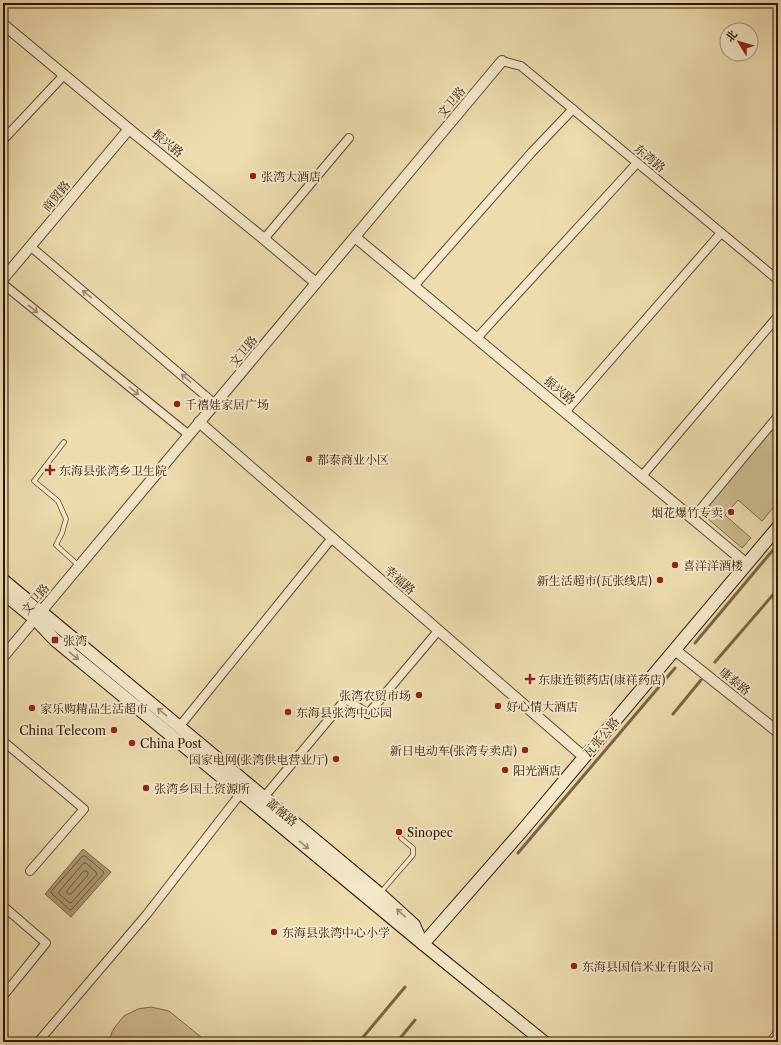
<svg xmlns="http://www.w3.org/2000/svg" width="781" height="1045" font-family="'Libre Caslon Text','Noto Serif SC',serif">
<style>
.green{fill:#cdba90;stroke:#7e6748}
.water{fill:#ac9873;stroke:#7a6345}
.lines{fill:none;stroke-linecap:round;stroke-linejoin:round}
.shore{stroke:#6d563a;stroke-width:1}
.stream{stroke:#7a6345;stroke-width:3}
.service-casing{stroke:#5e462c;stroke-width:5.5}
.minor-casing{stroke:#5e462c;stroke-width:10}
.tertiary-casing{stroke:#5e462c;stroke-width:12}
.secondary-casing{stroke:#2e1400;stroke-width:14}
.service{stroke:#f3e8ca;stroke-width:4}
.minor{stroke:#f3e8ca;stroke-width:8}
.tertiary{stroke:#f3e8ca;stroke-width:10}
.secondary{stroke:#f3e8ca;stroke-width:12}
.oneway{stroke:#9a896f}
.poi-dot{fill:#8f2418;stroke:#f3e8ca;stroke-width:1.5}
.labels{text-anchor:middle;dominant-baseline:central;stroke-width:4;stroke-linejoin:round;paint-order:stroke}
.street-label{font-size:12px;fill:#2e1400;stroke:#f3e8ca}
.poi-label{font-size:12px;fill:#2e1400;stroke:#f3e8ca;text-anchor:start}
</style>
<rect width="100%" height="100%" fill="#eddcae"/>
<filter id="stains"><feTurbulence type="fractalNoise" baseFrequency=".005" numOctaves="4"/><feColorMatrix values="0 0 0 0 .2 0 0 0 0 .09 0 0 0 0 .02 0 0 0 .5 -.17"/></filter>
<radialGradient id="worn" r=".72"><stop offset=".6" stop-color="#630" stop-opacity="0"/><stop offset="1" stop-color="#630" stop-opacity=".3"/></radialGradient>
<g class="green">
<path d="M778,423V502L762,521L738,500L725,515L751,538L742,548L701,513Z"/>
<path d="M151,1007L169,1011L207,1042H109L112,1032L115,1027L124,1016L138,1009Z"/>
</g>
<path class="water" d="M83,849L111,872L71,917L45,894Z"/>
<g class="lines">
<g class="shore">
<path d="M83,856H85L103,871L104,873L72,909L70,910L52,894L51,892Z"/>
<path d="M84,863H86L96,872L97,874L72,902L70,903L59,894V892Z"/>
<path d="M84,871H86L88,872V875L71,894H68L67,893V891Z"/>
</g>
<g class="stream">
<path d="M695,643L778,544"/>
<path d="M715,662L778,589"/>
<path d="M673,714L701,680"/>
<path d="M518,853L675,668"/>
<path d="M3,1038L8,1042"/>
<path d="M359,1042L405,987"/>
<path d="M397,1042L415,1020"/>
</g>
<g class="service-casing">
<g id="service">
<path d="M64,442L34,481L58,501L66,519L62,533L56,545L79,566"/>
<path d="M381,892L413,855V848L401,838"/>
<path d="M768,1042L778,1029"/>
</g>
</g>
<g class="minor-casing">
<g id="minor">
<path d="M502,61L521,66L778,280"/>
<path d="M3,140L64,75"/>
<path d="M264,239L349,138"/>
<path d="M30,246L215,404"/>
<path d="M3,284L189,435"/>
<path d="M414,286L532,152L573,109"/>
<path d="M477,338L637,163"/>
<path d="M565,412L721,233"/>
<path d="M642,476L778,316"/>
<path d="M693,518L778,416"/>
<path d="M179,727L332,538"/>
<path d="M3,741L84,809L30,871"/>
<path d="M264,797L346,699L368,714L438,631"/>
<path d="M3,906L46,943L3,996"/>
<path d="M38,1042L147,914L241,793"/>
</g>
</g>
<g class="tertiary-casing">
<g id="tertiary">
<path d="M3,24L129,129L264,239L316,283"/>
<path d="M355,237L747,564"/>
<path d="M3,279L129,129"/>
<path d="M199,422L584,757"/>
<path d="M675,650L778,732"/>
<path d="M3,657L502,61"/>
</g>
</g>
<g class="secondary-casing">
<g id="secondary">
<path d="M3,580L380,894L414,925L421,941"/>
<path d="M3,593L35,619L55,640L241,793L423,944L544,1042"/>
<path d="M423,944L522,831L778,527"/>
</g>
</g>
<use href="#service" class="service"/>
<use href="#minor" class="minor"/>
<use href="#tertiary" class="tertiary"/>
<use href="#secondary" class="secondary"/>
</g>
<defs><path id="oneway-shaft" d="M-6 0H5M1.5-3L5.5 0L1.5 3" fill="none" stroke-width="1.6" stroke-linecap="round" stroke-linejoin="round"/></defs>
<g class="oneway">
<use href="#oneway-shaft" transform="translate(87 294) rotate(-140)"/>
<use href="#oneway-shaft" transform="translate(33 309) rotate(39)"/>
<use href="#oneway-shaft" transform="translate(186 378) rotate(-140)"/>
<use href="#oneway-shaft" transform="translate(134 391) rotate(39)"/>
<use href="#oneway-shaft" transform="translate(74 656) rotate(39)"/>
<use href="#oneway-shaft" transform="translate(162 712) rotate(-140)"/>
<use href="#oneway-shaft" transform="translate(304 845) rotate(40)"/>
<use href="#oneway-shaft" transform="translate(401 913) rotate(-138)"/>
</g>
<g class="poi-dot">
<circle cx="253" cy="176" r="4"/>
<circle cx="177" cy="404" r="4"/>
<circle cx="309" cy="459" r="4"/>
<path d="M48 464h4v4h4v4h-4v4h-4v-4h-4v-4h4z"/>
<circle cx="731" cy="512" r="4"/>
<circle cx="675" cy="565" r="4"/>
<circle cx="660" cy="580" r="4"/>
<rect x="51" y="636" width="8" height="8" rx="2"/>
<path d="M528 673h4v4h4v4h-4v4h-4v-4h-4v-4h4z"/>
<circle cx="419" cy="695" r="4"/>
<circle cx="498" cy="706" r="4"/>
<circle cx="32" cy="708" r="4"/>
<circle cx="288" cy="712" r="4"/>
<circle cx="114" cy="730" r="4"/>
<circle cx="132" cy="743" r="4"/>
<circle cx="525" cy="750" r="4"/>
<circle cx="336" cy="759" r="4"/>
<circle cx="505" cy="770" r="4"/>
<circle cx="146" cy="788" r="4"/>
<circle cx="399" cy="832" r="4"/>
<circle cx="274" cy="932" r="4"/>
<circle cx="574" cy="966" r="4"/>
</g>
<g class="labels">
<g class="street-label">
<text transform="translate(451 102) rotate(-50)">文卫路</text>
<text transform="translate(168 143) rotate(39)">振兴路</text>
<text transform="translate(650 158) rotate(40)">东湾路</text>
<text transform="translate(56 196) rotate(-50)">商贸路</text>
<text transform="translate(243 351) rotate(-50)">文卫路</text>
<text transform="translate(560 390) rotate(40)">振兴路</text>
<text transform="translate(400 580) rotate(41)">幸福路</text>
<text transform="translate(35 599) rotate(-50)">文卫路</text>
<text transform="translate(735 681) rotate(39)">康泰路</text>
<text transform="translate(601 737) rotate(-50)">瓦张公路</text>
<text transform="translate(282 812) rotate(40)">蔷薇路</text>
</g>
<g class="poi-label">
<text x="261" y="176">张湾大酒店</text>
<text x="185" y="404">千禧娃家居广场</text>
<text x="317" y="459">都泰商业小区</text>
<text x="59" y="470">东海县张湾乡卫生院</text>
<text x="723" y="512" text-anchor="end">烟花爆竹专卖</text>
<text x="683" y="565">喜洋洋酒楼</text>
<text x="652" y="580" text-anchor="end">新生活超市(瓦张线店)</text>
<text x="63" y="640">张湾</text>
<text x="538" y="679">东康连锁药店(康祥药店)</text>
<text x="411" y="695" text-anchor="end">张湾农贸市场</text>
<text x="506" y="706">好心情大酒店</text>
<text x="40" y="708">家乐购精品生活超市</text>
<text x="296" y="712">东海县张湾中心园</text>
<text x="106" y="730" text-anchor="end">China Telecom</text>
<text x="140" y="743">China Post</text>
<text x="517" y="750" text-anchor="end">新日电动车(张湾专卖店)</text>
<text x="328" y="759" text-anchor="end">国家电网(张湾供电营业厅)</text>
<text x="513" y="770">阳光酒店</text>
<text x="154" y="788">张湾乡国土资源所</text>
<text x="407" y="832">Sinopec</text>
<text x="282" y="932">东海县张湾中心小学</text>
<text x="582" y="966">东海县国信米业有限公司</text>
</g>
</g>
<rect width="781" height="1045" fill="none" stroke="#eddcae" stroke-width="16"/>
<rect x="4" y="4" width="773" height="1037" fill="none" stroke="#2e1400" stroke-width="2"/>
<rect x="8" y="8" width="765" height="1029" fill="none" stroke="#2e1400"/>
<g transform="translate(739 42) rotate(308)"><circle r="19" fill="#f3e8ca" stroke="#a49379"/>
<path d="M0-3L7 15L0 10L-7 15Z" fill="#8f2418"/>
<text y="-6" font-size="11" font-weight="bold" text-anchor="middle" fill="#2e1400">北</text>
</g>
<rect width="100%" height="100%" filter="url(#stains)"/>
<rect width="100%" height="100%" fill="url(#worn)"/>
</svg>
